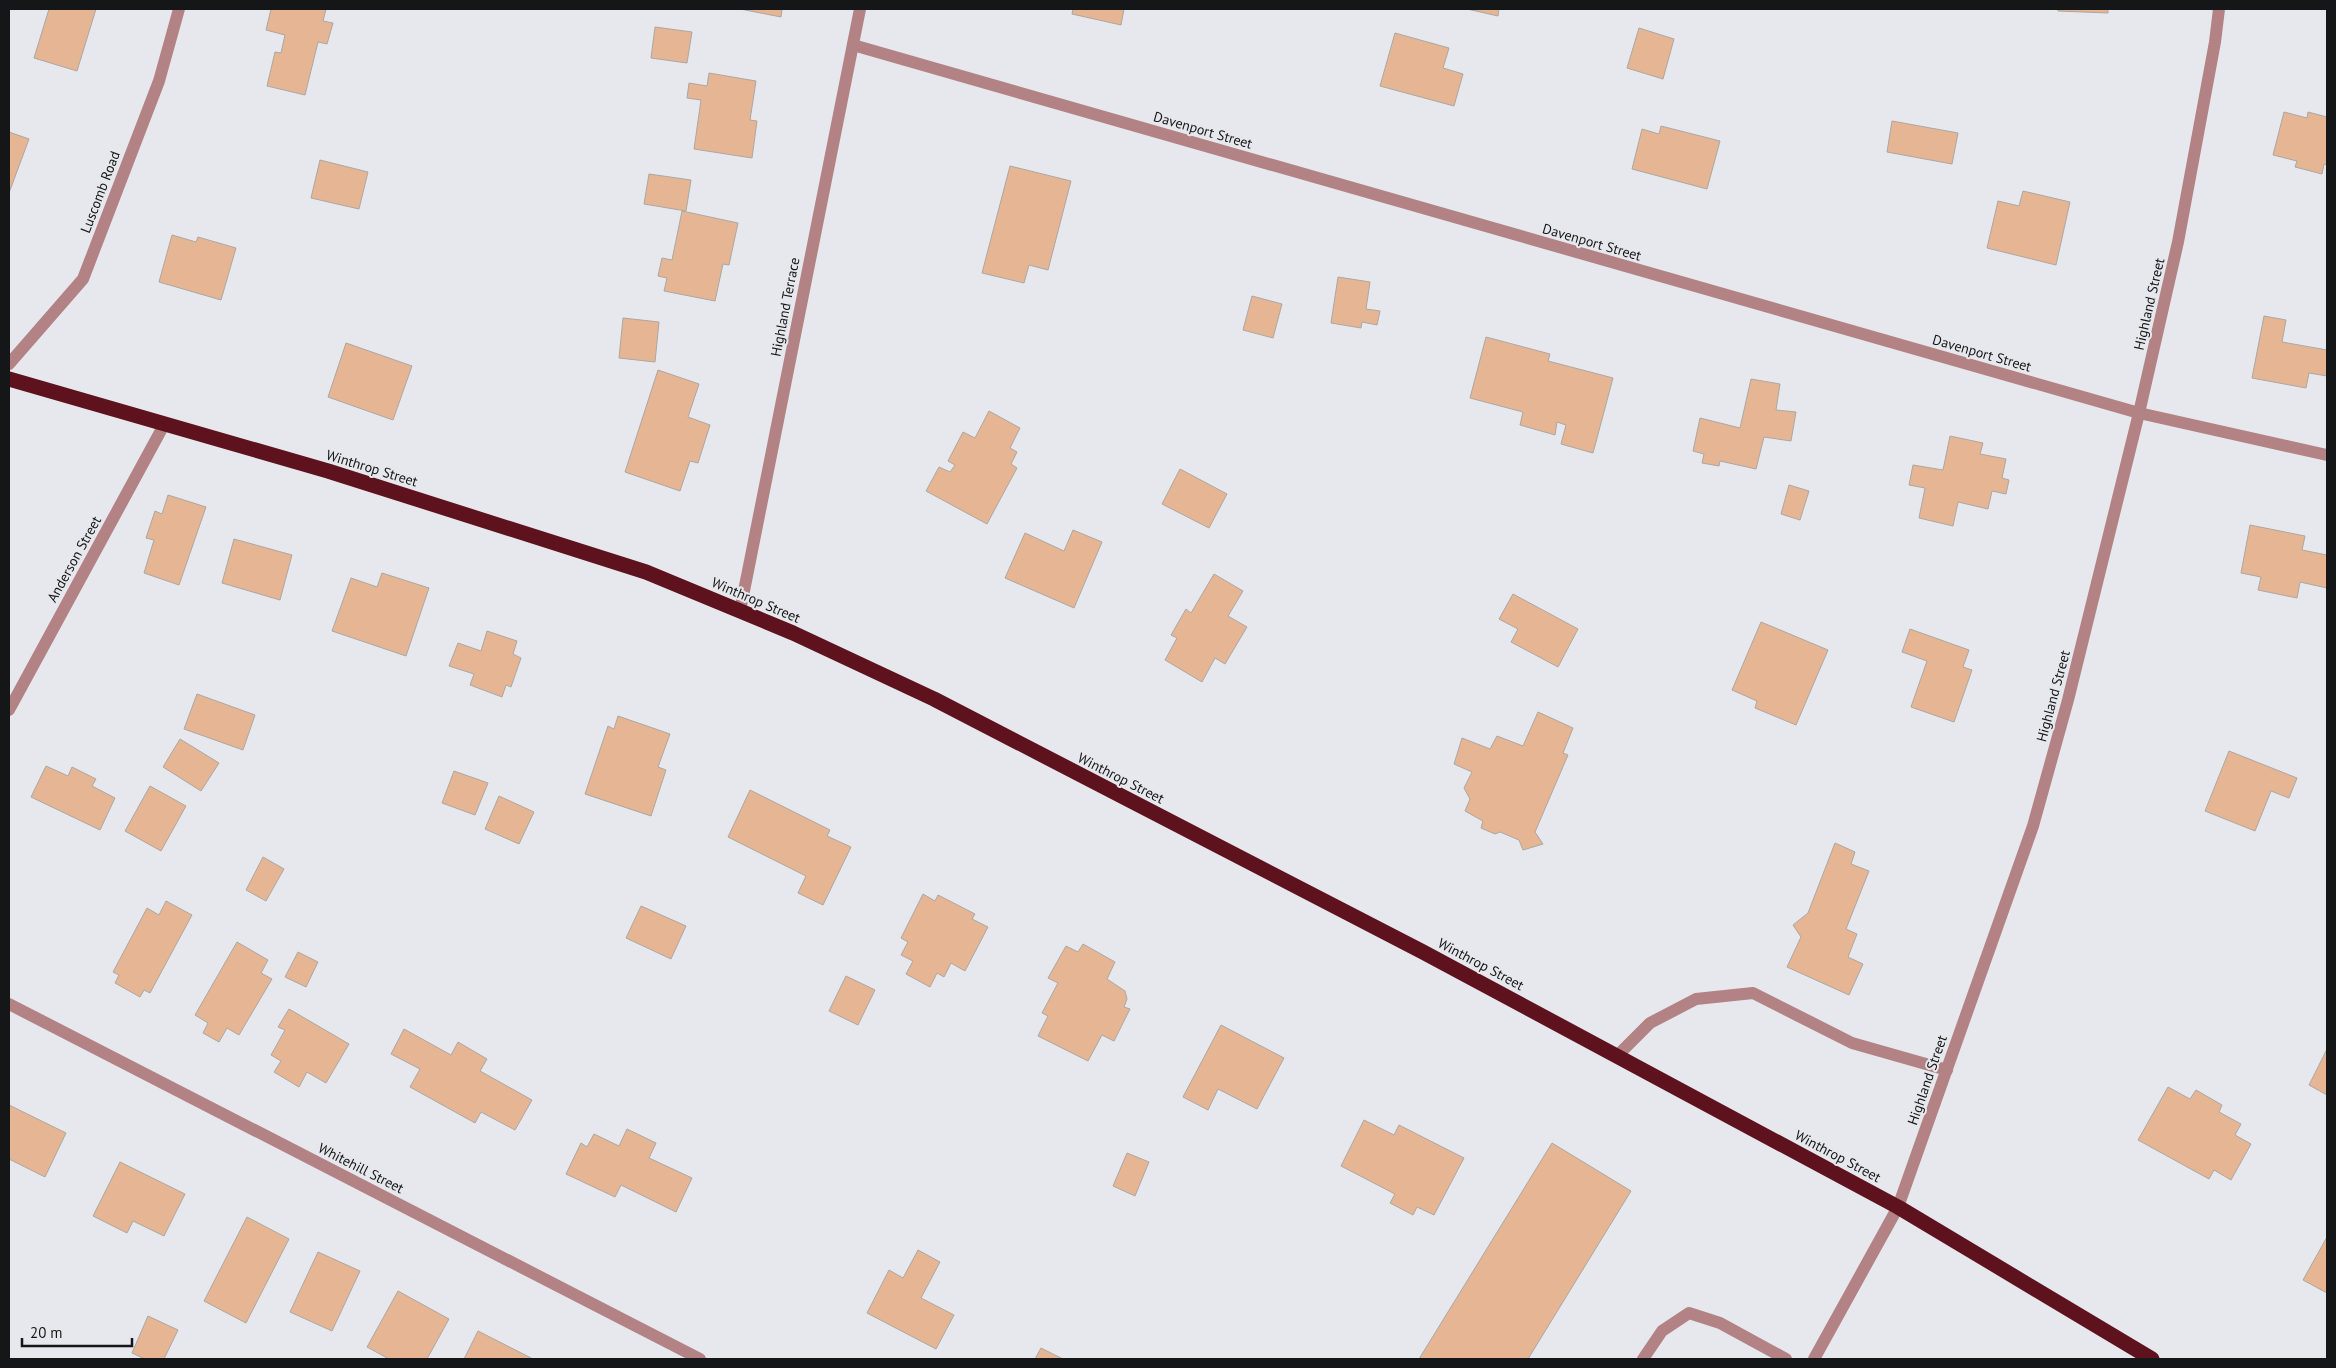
<svg xmlns="http://www.w3.org/2000/svg" width="2336" height="1368" font-family="'PT Sans',sans-serif">
<style>
.building{fill:#e6b593;stroke:#aba7a3}
.lines{fill:none;stroke-linecap:round;stroke-linejoin:round}
.minor{stroke:#b38284;stroke-width:12}
.highway{stroke:#5d121e;stroke-width:15}
.labels{text-anchor:middle;dominant-baseline:central;stroke-width:4;stroke-linejoin:round;paint-order:stroke}
.street-label{font-size:14px;fill:#151617;stroke:#e6e8ed}
</style>
<rect width="100%" height="100%" fill="#e6e8ed"/>
<g class="building">
<path d="M49,9H96L77,71L34,58Z"/>
<path d="M271,9H326L323,21L333,23L327,44L318,42L305,95L267,86L275,52L281,53L285,35L266,30Z"/>
<path d="M740,9H782L781,17Z"/>
<path d="M1073,9H1124L1121,25L1072,14Z"/>
<path d="M1467,9H1499L1498,16Z"/>
<path d="M2058,9H2108V13L2058,11Z"/>
<path d="M655,27L692,32L687,63L651,58Z"/>
<path d="M1639,28L1674,39L1663,79L1627,68Z"/>
<path d="M1395,33L1449,48L1443,68L1463,74L1454,106L1380,86Z"/>
<path d="M709,73L756,81L750,120L757,121L752,158L694,149L701,100L687,98L689,83L707,86Z"/>
<path d="M2284,112L2307,118L2308,112L2327,117V165L2324,164L2322,174L2295,167L2297,161L2273,155Z"/>
<path d="M1892,121L1958,133L1952,164L1887,152Z"/>
<path d="M1661,126L1720,141L1707,189L1632,169L1642,129L1659,134Z"/>
<path d="M9,132L29,139L9,193Z"/>
<path d="M320,160L368,172L359,209L311,198Z"/>
<path d="M1010,166L1071,181L1048,270L1029,265L1024,283L982,273Z"/>
<path d="M649,174L691,180L686,211L644,204Z"/>
<path d="M2023,191L2070,202L2056,265L1987,248L1998,201L2019,206Z"/>
<path d="M682,211L738,223L729,265L723,264L715,301L664,291L667,278L658,276L662,258L672,260Z"/>
<path d="M172,235L196,242L198,237L236,248L221,300L159,282Z"/>
<path d="M1338,277L1370,282L1366,309L1380,311L1377,325L1362,322L1361,328L1331,323Z"/>
<path d="M1252,296L1282,304L1273,338L1243,330Z"/>
<path d="M2264,316L2286,320L2282,342L2327,350V376L2309,373L2306,388L2252,378Z"/>
<path d="M623,318L659,322L655,362L619,358Z"/>
<path d="M1486,337L1550,354L1548,361L1613,378L1593,453L1561,444L1566,425L1557,422L1555,435L1520,425L1523,412L1470,398Z"/>
<path d="M346,343L412,366L393,420L328,397Z"/>
<path d="M658,370L699,384L688,417L710,425L698,463L690,461L680,491L625,472Z"/>
<path d="M1751,379L1780,384L1776,410L1796,412L1791,441L1764,437L1756,469L1720,461L1719,466L1702,463L1704,454L1693,451L1700,418L1740,428Z"/>
<path d="M989,411L1020,428L1010,448L1017,452L1011,464L1017,468L987,524L926,491L939,467L950,472L955,465L948,461L963,432L975,438Z"/>
<path d="M1950,436L1983,443L1980,454L2006,459L2002,478L2009,480L2006,494L1992,491L1988,509L1958,502L1953,526L1919,518L1925,488L1909,485L1913,465L1943,470Z"/>
<path d="M1180,469L1227,494L1209,528L1162,504Z"/>
<path d="M1789,485L1809,491L1800,520L1781,514Z"/>
<path d="M168,495L206,507L179,585L144,573L154,540L146,538L155,511L162,514Z"/>
<path d="M2250,525L2305,536L2302,550L2327,555V588L2300,582L2297,598L2258,590L2261,577L2241,573Z"/>
<path d="M1073,530L1102,542L1074,608L1005,578L1025,533L1064,551Z"/>
<path d="M234,539L292,555L280,600L222,583Z"/>
<path d="M382,573L429,588L406,656L332,631L351,578L377,587Z"/>
<path d="M1214,574L1243,591L1228,616L1247,627L1225,664L1215,658L1202,682L1165,660L1177,638L1171,635L1186,609L1191,613Z"/>
<path d="M1513,594L1578,629L1558,667L1511,642L1518,629L1499,619Z"/>
<path d="M1761,622L1828,650L1796,725L1755,708L1757,701L1732,690Z"/>
<path d="M1910,629L1969,650L1963,667L1972,670L1954,722L1911,707L1927,661L1902,652Z"/>
<path d="M487,631L517,641L513,654L521,658L511,687L506,685L502,697L470,685L474,674L449,666L458,643L481,651Z"/>
<path d="M197,694L255,715L243,750L184,729Z"/>
<path d="M1538,712L1573,728L1563,753L1568,755L1535,832L1543,844L1523,850L1519,840L1500,832L1495,834L1481,828L1483,821L1465,811L1470,799L1464,788L1472,772L1454,764L1462,738L1490,749L1497,736L1523,746Z"/>
<path d="M618,716L670,734L658,767L666,770L651,816L585,794L608,726L614,729Z"/>
<path d="M180,739L219,763L201,791L163,767Z"/>
<path d="M2229,751L2297,778L2289,798L2271,791L2255,831L2205,811Z"/>
<path d="M46,766L68,776L72,767L96,779L92,786L115,798L100,830L31,797Z"/>
<path d="M454,771L488,783L475,815L442,803Z"/>
<path d="M150,786L186,806L161,851L125,831Z"/>
<path d="M750,790L830,830L827,836L851,847L823,905L798,893L806,876L728,837Z"/>
<path d="M499,796L534,812L519,844L485,829Z"/>
<path d="M1835,843L1855,852L1851,864L1869,871L1846,929L1857,934L1848,957L1863,964L1849,995L1787,967L1801,937L1793,925L1808,913Z"/>
<path d="M263,857L284,869L266,901L246,890Z"/>
<path d="M923,894L935,901L938,895L975,914L972,919L988,927L965,971L951,963L944,977L937,973L930,987L906,974L913,961L901,955L908,942L901,938Z"/>
<path d="M166,901L192,915L150,993L144,990L140,997L115,983L119,975L113,972L147,908L159,915Z"/>
<path d="M641,906L686,926L671,959L626,938Z"/>
<path d="M237,942L268,960L261,973L272,979L239,1035L227,1028L219,1042L203,1033L208,1023L195,1015Z"/>
<path d="M1083,944L1115,962L1107,979L1125,991L1127,999L1124,1007L1130,1009L1114,1041L1102,1035L1088,1061L1038,1036L1048,1016L1042,1013L1058,983L1048,978L1066,946L1078,952Z"/>
<path d="M298,952L318,962L306,987L285,977Z"/>
<path d="M846,976L875,990L858,1025L829,1011Z"/>
<path d="M289,1009L349,1044L326,1083L307,1072L299,1087L274,1072L281,1061L271,1055L285,1030L278,1027Z"/>
<path d="M1221,1025L1284,1058L1257,1109L1218,1089L1208,1110L1183,1097Z"/>
<path d="M404,1029L451,1055L458,1042L487,1059L480,1071L532,1100L515,1130L481,1112L475,1123L410,1087L420,1069L391,1054Z"/>
<path d="M2327,1049V1095L2309,1085Z"/>
<path d="M2168,1087L2190,1099L2196,1090L2222,1105L2219,1112L2241,1124L2235,1135L2251,1144L2231,1180L2214,1170L2209,1179L2138,1140Z"/>
<path d="M9,1105L66,1133L45,1177L9,1159Z"/>
<path d="M1364,1120L1394,1135L1399,1125L1464,1158L1434,1215L1417,1207L1413,1215L1390,1203L1395,1194L1341,1166Z"/>
<path d="M627,1129L656,1143L649,1158L692,1178L676,1212L621,1185L615,1197L566,1174L581,1143L587,1147L594,1134L619,1146Z"/>
<path d="M1552,1143L1631,1191L1528,1359H1419Z"/>
<path d="M1127,1153L1149,1162L1135,1196L1113,1186Z"/>
<path d="M120,1162L185,1194L164,1236L133,1221L127,1233L93,1216Z"/>
<path d="M247,1217L289,1239L246,1323L204,1301Z"/>
<path d="M2327,1237V1293L2303,1280Z"/>
<path d="M918,1250L940,1262L921,1298L954,1315L936,1349L867,1313L889,1270L903,1278Z"/>
<path d="M318,1252L360,1271L332,1331L290,1312Z"/>
<path d="M398,1291L449,1319L427,1359H389L367,1347Z"/>
<path d="M148,1316L178,1330L164,1359H145L132,1353Z"/>
<path d="M478,1331L533,1359H464Z"/>
<path d="M1041,1348L1063,1359H1035Z"/>
</g>
<g class="lines">
<g class="minor">
<path d="M853,45L2139,413L2327,455"/>
<path d="M9,364L83,279L159,81L179,9"/>
<path d="M740,611L860,9"/>
<path d="M9,710L165,423"/>
<path d="M9,1004L700,1359"/>
<path d="M1617,1056L1650,1023L1696,999L1753,993L1852,1043L1947,1070"/>
<path d="M1643,1359L1662,1331L1689,1313L1720,1323L1786,1359"/>
<path d="M1814,1359L1898,1207L2033,826L2068,700L2139,413L2178,242L2215,42L2219,9"/>
</g>
<path class="highway" d="M9,379L328,471L646,572L793,633L934,699L1423,952L1898,1207L2152,1359"/>
</g>
<g class="labels">
<g class="street-label">
<text transform="translate(1203 130) rotate(16)">Davenport Street</text>
<text transform="translate(100 192) rotate(-69)">Luscomb Road</text>
<text transform="translate(1592 242) rotate(16)">Davenport Street</text>
<text transform="translate(2149 304) rotate(-77)">Highland Street</text>
<text transform="translate(785 307) rotate(-79)">Highland Terrace</text>
<text transform="translate(1982 353) rotate(16)">Davenport Street</text>
<text transform="translate(372 468) rotate(17)">Winthrop Street</text>
<text transform="translate(74 559) rotate(-61)">Anderson Street</text>
<text transform="translate(756 600) rotate(23)">Winthrop Street</text>
<text transform="translate(2053 696) rotate(-75)">Highland Street</text>
<text transform="translate(1121 778) rotate(27)">Winthrop Street</text>
<text transform="translate(1481 964) rotate(28)">Winthrop Street</text>
<text transform="translate(1927 1080) rotate(-71)">Highland Street</text>
<text transform="translate(1838 1156) rotate(28)">Winthrop Street</text>
<text transform="translate(361 1168) rotate(27)">Whitehill Street</text>
</g>
</g>
<rect width="2336" height="1368" fill="none" stroke="#151617" stroke-width="20"/>
<path d="M22 1338v8h110v-8" fill="none" stroke="#151617" stroke-width="2.5"/>
<text x="30" y="1338" font-size="15" fill="#151617" stroke="#e6e8ed" stroke-width="4" paint-order="stroke">20 m</text>
</svg>
